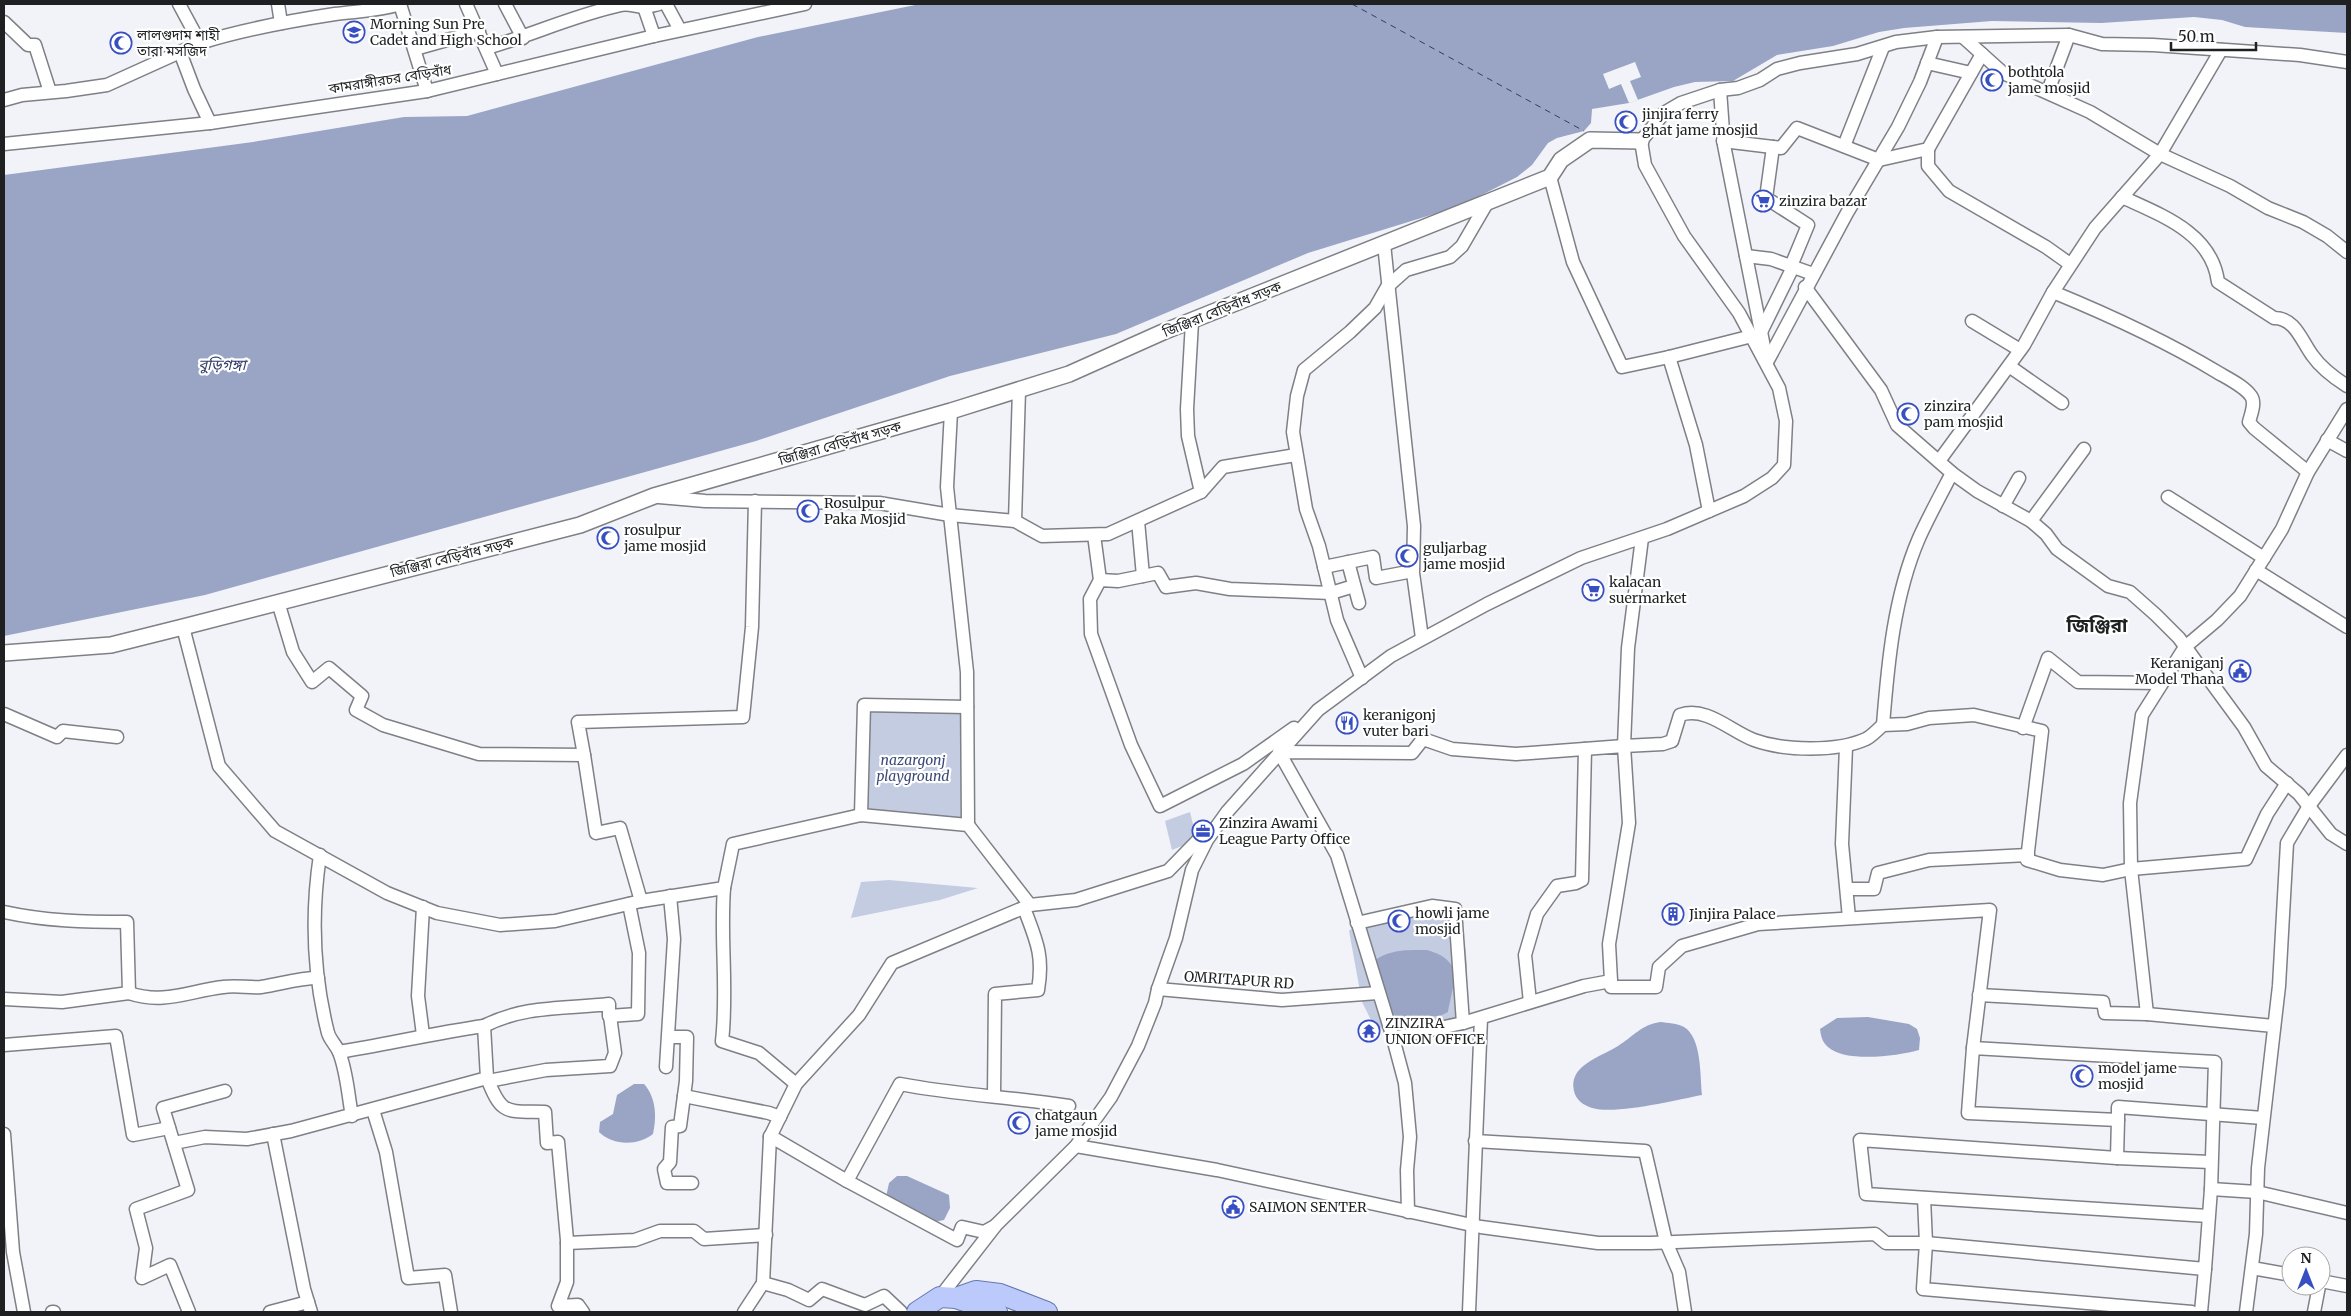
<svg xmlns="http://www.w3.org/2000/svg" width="2351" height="1316" font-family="Merriweather,'Noto Sans Bengali',serif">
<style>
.green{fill:#c4cce2}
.water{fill:#9aa5c5}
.pier{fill:#f1f3f8}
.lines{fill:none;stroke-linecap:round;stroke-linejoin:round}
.ferry{stroke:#303d69;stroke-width:1;stroke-dasharray:6 5;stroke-linecap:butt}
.minor-casing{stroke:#7e8085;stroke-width:15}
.tertiary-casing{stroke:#7e8085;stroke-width:18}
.primary-casing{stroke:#6678ae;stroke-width:22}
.minor{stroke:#fff;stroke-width:12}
.tertiary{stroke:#fff;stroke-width:15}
.primary{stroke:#bbcafb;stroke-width:20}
.labels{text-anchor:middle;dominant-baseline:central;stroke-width:4.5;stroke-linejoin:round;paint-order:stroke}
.poi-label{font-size:14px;fill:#1f2022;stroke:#fff;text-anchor:start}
.street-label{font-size:14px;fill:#1f2022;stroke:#fff}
.park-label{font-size:14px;font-style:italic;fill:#3c4a77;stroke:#fff}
.water-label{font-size:15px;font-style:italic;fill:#303d69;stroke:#fff}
.district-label{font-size:19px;font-weight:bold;fill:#1f2022;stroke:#fff}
</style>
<rect width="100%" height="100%" fill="#f1f3f8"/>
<g class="green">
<path d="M864,705L967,707L968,825L861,815Z"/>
<path d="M1190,812L1197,840L1172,850L1165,821Z"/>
<path d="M889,880L978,888L940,900L851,918L861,882Z"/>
<path d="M1409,908L1457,915C1468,942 1473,995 1456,1021L1393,1038L1371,1020L1362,1002L1349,931L1357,923Z"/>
</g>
<g class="water">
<path d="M920,4H2347V33L2245,27L2222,20L2194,17L2101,23L1992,21L1904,28L1879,32L1833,46L1777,55L1733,81L1695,82L1674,87L1629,103L1592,109L1591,123L1584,131L1557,138L1548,143L1532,165L1517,177L1460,206L1308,253L1116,334L950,376L756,441L205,595L4,636V175L253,142L404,117L467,116L758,37Z"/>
<path d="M1427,950C1465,961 1454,981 1448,1012L1440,1016L1396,1017L1389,1008L1371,963C1389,949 1405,950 1427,950Z"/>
<path d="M1868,1017L1909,1024L1917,1029L1920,1038L1919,1050C1898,1056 1845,1063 1828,1047C1822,1042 1821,1036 1820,1029L1837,1018Z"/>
<path d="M1660,1022C1668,1023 1677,1023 1684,1027C1702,1038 1700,1076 1702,1095C1676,1100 1616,1115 1592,1108C1583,1105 1576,1100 1574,1091C1568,1065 1601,1057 1618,1046C1634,1036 1641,1025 1660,1022Z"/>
<path d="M634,1084H644C656,1097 657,1117 653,1134C638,1146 613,1146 599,1132L600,1122L613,1114L617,1095Z"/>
<path d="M897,1176H907L949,1195L950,1208L944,1220L934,1222L886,1197L889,1183Z"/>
</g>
<path class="pier" d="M1635,62L1641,77L1630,81L1638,100L1629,103L1621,84L1609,89L1603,74Z"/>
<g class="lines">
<path class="ferry" d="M1352,4L1584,131"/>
<g class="minor-casing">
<g id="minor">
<path d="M278,4L281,23"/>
<path d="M400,4L427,91"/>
<path d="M466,4L497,74"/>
<path d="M505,4L523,38"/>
<path d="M643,4L654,36"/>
<path d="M666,4L680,30"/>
<path d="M4,22L28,45H35L50,92"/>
<path d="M1963,37L2003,73L2090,112L2160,154L2230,186L2268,208L2303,222L2327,236L2347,252"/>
<path d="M200,43C244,29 289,21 335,14C358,11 378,11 400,4"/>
<path d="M487,48C532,35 575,15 621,5C629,3 636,7 644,7C649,7 654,5 659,4"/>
<path d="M415,49L479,31"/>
<path d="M180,52L194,89L210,123"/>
<path d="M1927,63L1971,73"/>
<path d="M1720,90L1724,145L1765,352"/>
<path d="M2048,91L2069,35"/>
<path d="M4,100L22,95L66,91L107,85L200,43L179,4"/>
<path d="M1723,141L1781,148L1797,128L1879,160L1928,149L1982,54"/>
<path d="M4,144L210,123L427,91L654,36L805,4"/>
<path d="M1844,146L1883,47"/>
<path d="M1773,147L1766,198L1808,225L1791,266"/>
<path d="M1928,149V166L1949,191L2046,247L2070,264"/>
<path d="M1550,177L1573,262L1622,367L1669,357L1696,445L1709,511"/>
<path d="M2122,197C2161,215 2212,233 2218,282L2274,318C2295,318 2301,340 2312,355C2321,368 2333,377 2347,386"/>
<path d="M1384,244L1414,526L1413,573L1422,638"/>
<path d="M1746,256L1771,259L1813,274"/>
<path d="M1805,287L1881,390L1897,425L1952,473L1977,491L2031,521L2046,534L2057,549L2108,586L2130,592L2156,615L2179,638L2200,667L2244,727L2266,766L2299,794L2331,834L2347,844"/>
<path d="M2053,292C2109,315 2164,340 2217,372C2227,378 2244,386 2251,396C2256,403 2251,414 2249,422L2254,428L2308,472"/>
<path d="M1972,321L2020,350"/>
<path d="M1192,322L1187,409L1188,436L1201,492"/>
<path d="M1761,332L1793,267"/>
<path d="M1669,357L1752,336"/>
<path d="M1767,362L1847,213L1898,127L1920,82L1937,37"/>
<path d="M2009,366L2062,403"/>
<path d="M951,411L947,487L967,672L968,825"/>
<path d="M2327,440L2347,451"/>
<path d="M1939,461L2024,345L2053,292L2095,228L2160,154L2221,50"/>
<path d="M659,497L705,501L879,503L950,515L1015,521L1042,536L1108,534L1201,492L1223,467L1296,455"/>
<path d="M2168,497L2264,558"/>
<path d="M2003,506L2019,478"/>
<path d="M1015,521L1019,390"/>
<path d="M1138,521L1143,576"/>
<path d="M2031,521L2084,449"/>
<path d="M1094,535L1100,580"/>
<path d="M1642,538L1628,648L1624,746L1663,744L1672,741L1680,715C1707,706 1730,731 1754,740C1784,751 1837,752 1866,739C1872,736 1878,729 1883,725L1907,724L1929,718L1974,715L2042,731L2027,860L2060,870L2103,875L2131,869L2147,1014"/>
<path d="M1348,562L1359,603"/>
<path d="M1324,567L1373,557L1376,578L1413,571"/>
<path d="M2256,570L2347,627"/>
<path d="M278,602L293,652L312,682L329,668L362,696L356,710L383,725L479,754L584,755L578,722L743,717L752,627L755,501"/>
<path d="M183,627L219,766L275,831L387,893L437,913L500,925L555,921L641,901L724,888L733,844L861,815L968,825L1030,905L892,963L859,1015L796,1084L770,1137L763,1283L744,1312"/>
<path d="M1362,678L1337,620L1319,546L1306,509L1293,432L1297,396L1304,370L1350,332L1375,308L1387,287L1406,270L1450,257L1462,246L1487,203"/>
<path d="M4,714L57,737L63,731L117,737"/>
<path d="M1883,725C1888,662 1894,596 1919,538C1929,516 1941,494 1952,473"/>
<path d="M1294,728L1243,764L1160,806L1131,745L1091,634L1090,599L1100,580L1118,581L1158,573L1166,587L1196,583L1230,589L1331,593L1354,586"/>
<path d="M2023,728L2048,658L2078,682L2162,683"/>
<path d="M1423,739L1452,749L1516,754L1624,746L1629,823L1609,944L1611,981L1584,986L1463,1023L1393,1038L1337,855L1279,752L1412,753Z"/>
<path d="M1846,747L1842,844L1849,918"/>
<path d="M584,755L596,833L620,828L641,901"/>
<path d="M2287,783L2267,814L2246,859L2131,869L2130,803L2142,715L2185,647L2217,620L2240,596L2282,529L2308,472L2347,409"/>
<path d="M861,815L864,705L967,707"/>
<path d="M320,855C311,915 313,974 328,1033C330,1040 336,1045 339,1052C347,1072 348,1095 352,1116"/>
<path d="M724,888C720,939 728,990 722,1041L759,1053L796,1084"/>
<path d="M1847,889H1874L1878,873L1929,860L2028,855"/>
<path d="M1030,905L1076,900L1168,871L1207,831"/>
<path d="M423,907L418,996L423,1035"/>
<path d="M4,912C45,921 85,922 127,922L129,993L62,1002L4,999"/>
<path d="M1357,923L1432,906L1455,909L1463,1023"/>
<path d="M1611,981V987H1656L1659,967L1682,946L1758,924L1990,910L1973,1048"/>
<path d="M1158,989L1282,1000L1378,993"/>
<path d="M129,993C164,1005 189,991 223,987C236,985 249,988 261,987C281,984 298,978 318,978"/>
<path d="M1979,995L2103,1002L2105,1013L2147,1014L2274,1026"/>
<path d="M1530,1002L1525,955L1537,914L1557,886L1576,883L1582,880L1585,749"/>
<path d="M670,1037H687L686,1081L680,1126L672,1127L670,1162L664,1169L667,1183H692"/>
<path d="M1393,1038L1405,1083L1410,1137L1407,1170L1408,1212"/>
<path d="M4,1045L116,1036L133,1135L169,1128"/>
<path d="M339,1052C388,1044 435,1033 484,1026"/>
<path d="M666,1067L674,939L670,896"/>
<path d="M487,1078C502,1116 506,1111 545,1112L547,1143L558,1142L567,1240V1282L558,1306L578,1305L583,1312"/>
<path d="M488,1081L546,1070L610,1066L615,1053L610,1016"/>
<path d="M684,1096L769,1113L780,1117"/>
<path d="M994,1096L995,994L1038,990C1044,955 1036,940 1024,908"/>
<path d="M373,1110L386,1152L408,1278L445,1275L451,1312"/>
<path d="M2118,1120V1107L2263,1118"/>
<path d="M4,1134L13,1252L24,1312"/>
<path d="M273,1134L304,1289L311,1312"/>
<path d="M770,1136L847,1181L957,1240L962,1227L984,1232L995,1226"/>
<path d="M1475,1141L1645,1151L1666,1242L1679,1272L1685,1312"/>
<path d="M174,1143L205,1137L247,1139L291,1131L487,1078L484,1026C525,1005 565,1009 609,1004V1016L638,1014L639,953L629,904"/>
<path d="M1076,1146L1217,1170L1481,1227L1598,1243H1651L1875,1234L1886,1243H1926L2205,1269L2211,1189L2215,1062L1973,1048L1968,1113L2118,1120L2117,1158L1860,1140L1866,1194L2208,1216"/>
<path d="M2117,1158L2210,1162"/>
<path d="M847,1181L900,1084C956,1095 1013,1097 1069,1106"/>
<path d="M2211,1189L2257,1192L2347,1213"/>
<path d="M1924,1198L1926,1243L1923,1289L2192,1312"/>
<path d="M567,1243L635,1240L660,1231H694L704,1239L766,1235"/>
<path d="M2252,1268L2291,1275"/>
<path d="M2321,1281L2347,1286"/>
<path d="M763,1283L788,1290L809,1300L822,1289L865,1305L884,1296L901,1312"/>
<path d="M940,1297L996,1225L1076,1146L1111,1097L1138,1046L1155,1003L1158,989L1176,938L1192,870L1207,840L1227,812L1318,710L1391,656L1487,604L1581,558L1667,529L1744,496L1772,478L1784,465L1786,421L1779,388L1739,313L1684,236L1645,165L1641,141L1664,113L1681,103L1720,90L1738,88L1760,80L1777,69L1800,63L1857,54L1896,42L1937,37L2069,35L2102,44L2153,45L2300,55L2347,62"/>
<path d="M52,1312H54"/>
<path d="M189,1312L170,1265L142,1278L146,1248L136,1209L188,1190L163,1108L225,1091"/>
<path d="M270,1312L308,1302"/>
<path d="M1469,1312L1481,1018"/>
<path d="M2201,1312L2205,1269"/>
<path d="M2246,1312L2256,1234L2258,1168L2279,986L2287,843L2309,806L2347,755"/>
<path d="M2314,1312L2319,1286"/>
</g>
</g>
<g class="tertiary-casing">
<path id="tertiary" d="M4,653L111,645L183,627L580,525L654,496L951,411L1069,374L1163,332L1550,177L1561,160L1590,140L1641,141"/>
</g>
<g class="primary-casing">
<g id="primary">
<path d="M956,1298L976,1291L1000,1294L1047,1312"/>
<path d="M917,1312L940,1297L956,1298L997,1312"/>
</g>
</g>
<use href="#minor" class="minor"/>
<use href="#tertiary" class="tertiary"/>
<use href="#primary" class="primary"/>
</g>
<defs>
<g id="school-ring" transform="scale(1.125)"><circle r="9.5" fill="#fff" stroke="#384fc1" stroke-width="1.5"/><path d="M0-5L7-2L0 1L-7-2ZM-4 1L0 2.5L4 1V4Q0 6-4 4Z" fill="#384fc1"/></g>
<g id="mosque-ring" transform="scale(1.125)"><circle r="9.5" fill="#fff" stroke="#384fc1" stroke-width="1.5"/><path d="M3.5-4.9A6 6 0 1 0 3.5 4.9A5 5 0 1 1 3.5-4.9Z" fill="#384fc1"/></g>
<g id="supermarket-ring" transform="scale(1.125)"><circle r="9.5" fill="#fff" stroke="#384fc1" stroke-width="1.5"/><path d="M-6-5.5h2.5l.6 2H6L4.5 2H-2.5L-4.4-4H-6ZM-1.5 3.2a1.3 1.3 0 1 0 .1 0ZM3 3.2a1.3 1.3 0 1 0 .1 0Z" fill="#384fc1"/></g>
<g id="civic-ring" transform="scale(1.125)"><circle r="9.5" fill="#fff" stroke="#384fc1" stroke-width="1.5"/><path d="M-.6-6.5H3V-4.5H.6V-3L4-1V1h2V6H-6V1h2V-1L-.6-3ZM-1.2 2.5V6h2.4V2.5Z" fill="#384fc1"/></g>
<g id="restaurant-ring" transform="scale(1.125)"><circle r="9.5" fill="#fff" stroke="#384fc1" stroke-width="1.5"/><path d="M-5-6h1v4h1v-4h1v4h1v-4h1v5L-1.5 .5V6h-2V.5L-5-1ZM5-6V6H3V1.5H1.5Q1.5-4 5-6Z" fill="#384fc1"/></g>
<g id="office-ring" transform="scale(1.125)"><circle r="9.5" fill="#fff" stroke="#384fc1" stroke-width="1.5"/><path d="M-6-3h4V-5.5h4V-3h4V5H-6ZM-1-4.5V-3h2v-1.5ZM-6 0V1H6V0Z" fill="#384fc1"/></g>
<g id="building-ring" transform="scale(1.125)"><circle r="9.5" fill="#fff" stroke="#384fc1" stroke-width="1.5"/><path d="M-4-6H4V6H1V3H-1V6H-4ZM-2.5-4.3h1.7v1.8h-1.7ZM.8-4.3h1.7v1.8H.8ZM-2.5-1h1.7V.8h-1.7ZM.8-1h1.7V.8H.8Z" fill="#384fc1"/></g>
<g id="temple-ring" transform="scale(1.125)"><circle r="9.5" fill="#fff" stroke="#384fc1" stroke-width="1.5"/><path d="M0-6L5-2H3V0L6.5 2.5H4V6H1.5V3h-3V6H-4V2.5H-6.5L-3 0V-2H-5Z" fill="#384fc1"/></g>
</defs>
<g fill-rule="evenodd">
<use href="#school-ring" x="354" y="32"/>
<use href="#mosque-ring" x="121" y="43"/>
<use href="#mosque-ring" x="1992" y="80"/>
<use href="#mosque-ring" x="1626" y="122"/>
<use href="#supermarket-ring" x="1763" y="201"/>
<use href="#mosque-ring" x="1908" y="414"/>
<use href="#mosque-ring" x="808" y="511"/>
<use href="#mosque-ring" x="608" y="538"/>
<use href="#mosque-ring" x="1407" y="556"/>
<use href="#supermarket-ring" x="1593" y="590"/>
<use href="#civic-ring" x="2240" y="671"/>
<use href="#restaurant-ring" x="1347" y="723"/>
<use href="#office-ring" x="1203" y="831"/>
<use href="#building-ring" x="1673" y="914"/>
<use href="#mosque-ring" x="1399" y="921"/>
<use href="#temple-ring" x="1369" y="1031"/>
<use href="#mosque-ring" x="2082" y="1076"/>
<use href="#mosque-ring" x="1019" y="1123"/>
<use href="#civic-ring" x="1233" y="1207"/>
</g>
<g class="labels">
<g class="poi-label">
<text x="370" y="24">Morning Sun Pre<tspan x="370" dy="16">Cadet and High School</tspan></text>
<text x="137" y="35">লালগুদাম শাহী<tspan x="137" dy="16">তারা মসজিদ</tspan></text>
<text x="2008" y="72">bothtola<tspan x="2008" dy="16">jame mosjid</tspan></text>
<text x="1642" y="114">jinjira ferry<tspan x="1642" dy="16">ghat jame mosjid</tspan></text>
<text x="1779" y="201">zinzira bazar</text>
<text x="1924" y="406">zinzira<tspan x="1924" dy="16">pam mosjid</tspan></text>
<text x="824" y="503">Rosulpur<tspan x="824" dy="16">Paka Mosjid</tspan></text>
<text x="624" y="530">rosulpur<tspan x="624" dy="16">jame mosjid</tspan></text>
<text x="1423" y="548">guljarbag<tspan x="1423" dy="16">jame mosjid</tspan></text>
<text x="1609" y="582">kalacan<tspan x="1609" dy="16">suermarket</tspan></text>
<text x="2224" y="663" text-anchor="end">Keraniganj<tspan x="2224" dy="16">Model Thana</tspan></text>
<text x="1363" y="715">keranigonj<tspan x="1363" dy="16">vuter bari</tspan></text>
<text x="1219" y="823">Zinzira Awami<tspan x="1219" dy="16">League Party Office</tspan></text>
<text x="1415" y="913">howli jame<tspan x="1415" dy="16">mosjid</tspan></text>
<text x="1689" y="914">Jinjira Palace</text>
<text x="1385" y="1023">ZINZIRA<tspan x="1385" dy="16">UNION OFFICE</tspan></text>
<text x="2098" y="1068">model jame<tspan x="2098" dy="16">mosjid</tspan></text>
<text x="1035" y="1115">chatgaun<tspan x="1035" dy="16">jame mosjid</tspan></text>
<text x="1249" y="1207">SAIMON SENTER</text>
</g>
<g class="street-label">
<text transform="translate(390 79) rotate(-9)">কামরাঙ্গীরচর বেড়িবাঁধ</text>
<text transform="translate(1222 309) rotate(-22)">জিঞ্জিরা বেড়িবাঁধ সড়ক</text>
<text transform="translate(840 443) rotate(-16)">জিঞ্জিরা বেড়িবাঁধ সড়ক</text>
<text transform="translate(452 557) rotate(-14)">জিঞ্জিরা বেড়িবাঁধ সড়ক</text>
<text transform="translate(1239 980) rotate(4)">OMRITAPUR RD</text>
</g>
<g class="park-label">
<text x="913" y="760">nazargonj<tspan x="913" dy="16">playground</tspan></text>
</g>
<g class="water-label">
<text x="222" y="364">বুড়িগঙ্গা</text>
</g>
<g class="district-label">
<text x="2097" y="625">জিঞ্জিরা</text>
</g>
</g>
<rect width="2351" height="1316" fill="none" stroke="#1f2022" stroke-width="10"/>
<g transform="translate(2306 1271)"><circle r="24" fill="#ffffff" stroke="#a5a6a7"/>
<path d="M0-4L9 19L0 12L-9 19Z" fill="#384fc1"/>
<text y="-8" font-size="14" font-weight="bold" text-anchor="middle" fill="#1f2022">N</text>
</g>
<path d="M2171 42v8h85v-8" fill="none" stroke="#1f2022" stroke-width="2.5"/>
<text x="2178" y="42" font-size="15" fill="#1f2022" stroke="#ffffff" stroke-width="4" paint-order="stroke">50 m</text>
</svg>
